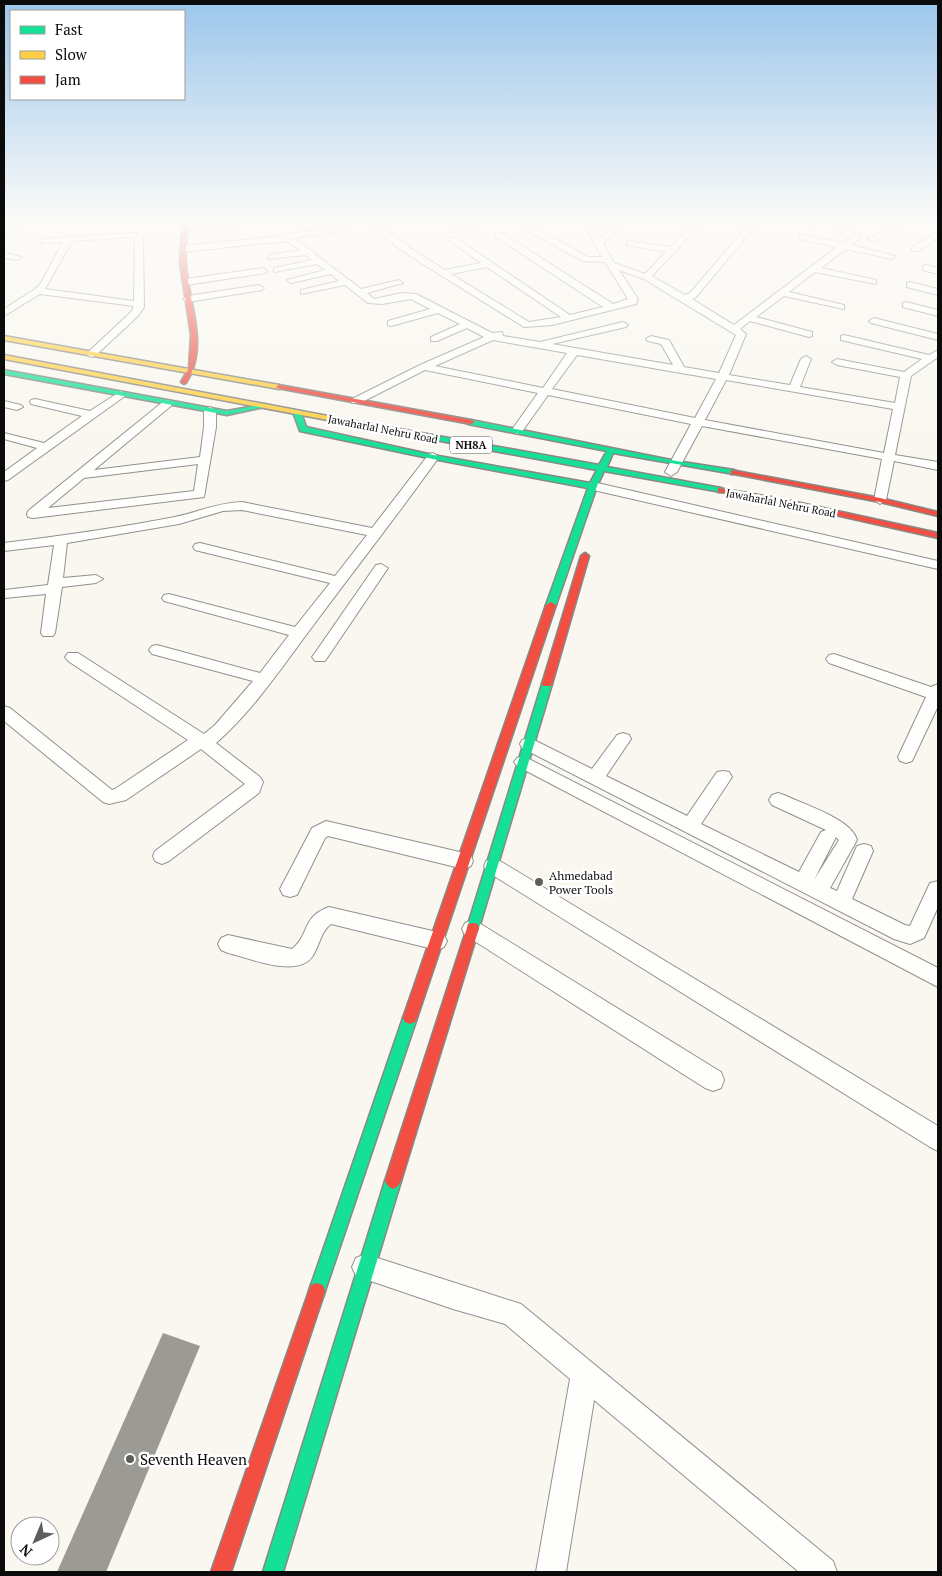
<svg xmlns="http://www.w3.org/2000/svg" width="942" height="1576" font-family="'PT Serif',serif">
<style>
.building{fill:#9c9a95}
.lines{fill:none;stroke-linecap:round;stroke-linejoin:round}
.street-casing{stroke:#92918e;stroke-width:2}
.fast-casing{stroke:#898884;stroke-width:3}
.slow-casing{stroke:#898884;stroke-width:3}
.jam-casing{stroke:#898884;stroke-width:3}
.street{fill:#fefefd;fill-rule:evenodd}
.fast{fill:#16e098;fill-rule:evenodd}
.slow{fill:#ffcf43;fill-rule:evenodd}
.jam{fill:#f24e42;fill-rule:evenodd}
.poi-dot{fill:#5e5e5b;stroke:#fff;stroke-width:2}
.labels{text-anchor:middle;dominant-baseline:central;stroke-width:5;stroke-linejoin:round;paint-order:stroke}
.far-street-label{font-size:11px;fill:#0b0b0b;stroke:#fff}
.shield{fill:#fff;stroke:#545454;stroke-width:1}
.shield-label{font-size:11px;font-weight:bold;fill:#0b0b0b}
.poi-label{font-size:12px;fill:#0b0b0b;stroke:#fff;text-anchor:start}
.near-poi-label{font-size:15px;fill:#0b0b0b;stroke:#fff;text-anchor:start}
</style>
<rect width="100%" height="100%" fill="#f9f7ef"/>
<path class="building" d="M163,1333L200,1346L106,1572H57Z"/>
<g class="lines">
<g class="street-casing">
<g id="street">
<path d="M13,224H23L4,233V228Z"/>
<path d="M208,224H240L236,226L184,230L180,228L184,226Z"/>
<path d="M371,224H379L416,252L445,270L481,263L447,239L454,237L570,315L603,307L496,237V233H502L613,304L628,299L605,262L583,261L526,230V226H532L588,257H602L584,224H592L600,237L616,224H625L603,243L614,263L645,274L666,252L627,245V241L670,247L693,224H701L652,276L685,295L690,293L749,224H757L696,297L692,299L734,325L837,247L799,239V235L843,243L853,235H859V239L851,245L896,256L892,259L846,249L821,268L876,280V284L815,272L789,292L844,305V309L784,296L756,317L812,332V336L809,337L750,321L740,329L746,334L729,375L790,385L801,359L806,356L811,359L800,387L895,403L900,377L837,365L832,362L837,359L904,372L922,359L841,340V336L844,335L929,355L938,350V357L911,376L895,455L938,462V470L894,461L886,500L880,504L874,500L882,459L702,426L677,472L671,476L665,472L691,424L548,395L521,433L517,434L511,431L538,393L425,370L360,403H352L351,401L352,399L420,365L484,337L467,328L437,341H431V337L460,324L438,313L391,326L388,325V321L430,309L411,299L382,304L368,303L345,285L301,294V290L339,281L331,274L291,283L287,280L325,270L317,264L274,272V268L312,260L305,255L269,259V255L300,250L287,241L183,252L179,249L183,246L283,236L287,234L342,227L346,229L345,231L294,238L361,289L399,280L403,283L367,293L374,299L402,293L416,294L492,333L502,332L503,336L540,342L623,322L628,325L626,327L552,344L673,365L661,344L648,341L646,339L651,336L669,340L684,367L719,373L736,335L644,279L619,270L638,299L636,304L552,325L524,327L410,256L385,238ZM487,267L561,317L529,322L451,274ZM493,340L567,353L543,388L435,366ZM577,355L716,379L695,418L552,389ZM726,380L893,409L884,453L705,420Z"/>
<path d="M468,224H484L453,231L449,229Z"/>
<path d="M806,224H815L811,226Z"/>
<path d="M849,224H859L843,233L836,231Z"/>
<path d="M894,224H903L875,241L868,239Z"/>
<path d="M134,233L143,237L144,307L138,316L95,356L91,357L86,354L131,312L134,306L40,294L4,316V309L35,289L41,283L63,242L44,243H41V239ZM133,237L135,238L134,301L45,289L72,241Z"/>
<path d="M935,233H938V238L918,251H912V247Z"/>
<path d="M4,253L22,257L18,260L4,258Z"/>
<path d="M926,265L938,268V274L923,270V266Z"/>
<path d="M263,268L267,271L266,273L186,285L182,282L186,279Z"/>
<path d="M910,282L938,289V295L907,287V283Z"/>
<path d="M259,285L264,288L262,290L188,302L183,299L188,296Z"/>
<path d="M906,302L938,310V316L903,307V303Z"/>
<path d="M874,318L938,334V340L871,323L869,321Z"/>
<path d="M121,391L126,394L125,396L8,480L4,481V472L37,448L4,439V433L44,443L82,416L31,404L30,402L31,400L35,399L90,411Z"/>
<path d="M168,400L173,403L172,405L94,470L200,457L204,427V410L210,407L216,410V427L204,497L33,518L28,517L27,514L28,511L164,401ZM198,464L194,491L48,508L84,478Z"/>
<path d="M4,401L21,405L23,407L17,410L4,407Z"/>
<path d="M433,453L439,457C400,512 358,565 318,619C286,661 256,708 216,743L260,777L263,782L259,793L169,861L162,864L155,861L153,856L155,851L245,784L201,749L126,800L109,804L103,802L4,721V706L10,708L112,790L115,789L188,740L68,661L65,657L68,653H78L204,734L215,725L253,681L152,654L149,650L152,646L157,645L260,673L289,635L164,601L162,598L164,595L169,594L295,627L330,583L195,550L193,547L195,544L200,543L335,576L367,535L242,510L223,511L179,524L67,543L63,578L96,575L103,579L96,583L62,587L55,633L53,636H43L41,633L46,594L4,598V590L48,585L54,545L4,551V543C61,536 118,528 175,517C199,512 216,503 242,502L372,528L429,454Z"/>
<path d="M593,482L938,561V569L589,489L587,486L589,483Z"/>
<path d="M381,564L388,568L325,661H315L312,657L315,653L376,565Z"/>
<path d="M834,654L931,687L938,684V706L912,761L906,763L900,761L898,757L926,697L829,663L826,659L829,655Z"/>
<path d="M623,733L629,735L631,739L606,776L687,816L717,772L723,771L729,772L732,777L701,824L799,872L821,832L826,830L772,805L769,800L772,795L778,793L784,795C803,804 852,819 857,840L830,888L837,891L857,846L864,844L871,846L873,851L852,899L905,925L910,926L930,883L938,881V907L924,938L910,944L894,939L522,748L520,744L522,740L528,738L534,740L592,769L617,735ZM836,837L839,840L814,880Z"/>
<path d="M523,756L938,968V987L517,766L514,762L517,758Z"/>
<path d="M326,821L464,853L471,856L473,861L471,866L464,869L328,836L325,838L297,895L290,897L283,895L280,889L312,828Z"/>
<path d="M493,858L500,861L938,1126V1151L930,1147L486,871L484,866L486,861Z"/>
<path d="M329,907L437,932L444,935L447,941L444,947L437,950L331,924C320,932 320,946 312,957C297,978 249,958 228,953L221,950L218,944L221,938L228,935L292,949C310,935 301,917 329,907Z"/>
<path d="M472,920L479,923L721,1072L724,1080L721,1088L713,1091L705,1088L465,935L462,929L465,923Z"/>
<path d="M365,1254L521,1304L833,1561L837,1572H799L594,1400L566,1572H536L570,1379L505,1324L453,1309L356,1276L352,1267L356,1258Z"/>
</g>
</g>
<g class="fast-casing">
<g id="fast">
<path d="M4,370L227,411L265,404L269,406L227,415L4,374Z"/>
<path d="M294,410L301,412L306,427L433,455L590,483L597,470L349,424L345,422L349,420L599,465L607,451L468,424L467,422L471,420L676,461L734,470L738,472L734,474L613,453L607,467L721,488L725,490L721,492L604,471L597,486L556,605L551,608L546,605L588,488L433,459L300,431L293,412Z"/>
<path d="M547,681L552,684L479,928L478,932L473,933L468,932L467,928L542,684Z"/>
<path d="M410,1012L415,1014L417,1018L325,1291L323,1297L317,1299L311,1297L309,1291L403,1018L405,1014Z"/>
<path d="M393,1173L398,1176L401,1181L283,1572H263L385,1181L388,1176Z"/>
</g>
</g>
<g class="slow-casing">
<g id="slow">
<path d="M4,336L279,385L282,387L279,389L4,340Z"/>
<path d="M4,355L349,420L353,422L349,424L4,359Z"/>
</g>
</g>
<g class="jam-casing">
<g id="jam">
<path d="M182,224H188C187,237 185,250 186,263C188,303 210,346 186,383L184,384L181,382L189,368L191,335L180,263Z"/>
<path d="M279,385L471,420L475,422L471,424L277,388L276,387Z"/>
<path d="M731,470L880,498L938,512V516L880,502L734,474H731Z"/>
<path d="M718,488L782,499L938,533V538L782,503L721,492H718Z"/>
<path d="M585,553L589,556L552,684L551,686H543L542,684L581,556Z"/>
<path d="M551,602L556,605L417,1018L415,1022L410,1024L405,1022L403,1018L546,605Z"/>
<path d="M473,923L478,924L479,928L401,1181L398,1186L393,1189L388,1186L385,1181L467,928L468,924Z"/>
<path d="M317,1283L323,1285L325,1291L231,1572H211L309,1291L311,1285Z"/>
</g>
</g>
<use href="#street" class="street"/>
<use href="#fast" class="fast"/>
<use href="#slow" class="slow"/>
<use href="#jam" class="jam"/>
</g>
<linearGradient id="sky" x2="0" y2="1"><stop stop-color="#9bc6eb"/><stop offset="0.5" stop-color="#fcfbf8"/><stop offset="1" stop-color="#fcfbf8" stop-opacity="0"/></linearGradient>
<rect width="942" height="444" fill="url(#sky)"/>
<g class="poi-dot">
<circle cx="539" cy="882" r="5"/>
<circle cx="130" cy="1459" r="5"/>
</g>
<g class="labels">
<g class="far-street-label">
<text transform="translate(383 429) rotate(11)">Jawaharlal Nehru Road</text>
<text transform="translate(781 503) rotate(11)">Jawaharlal Nehru Road</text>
</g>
<rect class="shield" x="450" y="436.5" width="42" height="17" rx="4"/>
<g class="shield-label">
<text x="471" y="445">NH8A</text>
</g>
<g class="poi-label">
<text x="549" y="875">Ahmedabad<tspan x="549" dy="14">Power Tools</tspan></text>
</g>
<g class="near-poi-label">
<text x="140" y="1459">Seventh Heaven</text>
</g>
</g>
<rect width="942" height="1576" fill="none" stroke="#0b0b0b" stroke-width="10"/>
<rect x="10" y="10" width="175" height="90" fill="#ffffff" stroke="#9d9d9d"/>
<rect x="20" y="26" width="25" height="8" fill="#16e098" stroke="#9d9d9d"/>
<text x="55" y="35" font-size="15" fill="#0b0b0b">Fast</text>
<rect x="20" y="51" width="25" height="8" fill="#ffcf43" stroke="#9d9d9d"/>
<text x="55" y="60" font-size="15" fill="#0b0b0b">Slow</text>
<rect x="20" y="76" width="25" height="8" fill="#f24e42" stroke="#9d9d9d"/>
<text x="55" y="85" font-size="15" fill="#0b0b0b">Jam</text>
<g transform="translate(35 1541) rotate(224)"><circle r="24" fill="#ffffff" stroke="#9d9d9d"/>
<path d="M0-4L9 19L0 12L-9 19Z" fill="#5e5e5b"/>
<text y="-8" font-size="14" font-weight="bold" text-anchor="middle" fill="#0b0b0b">N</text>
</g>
</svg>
